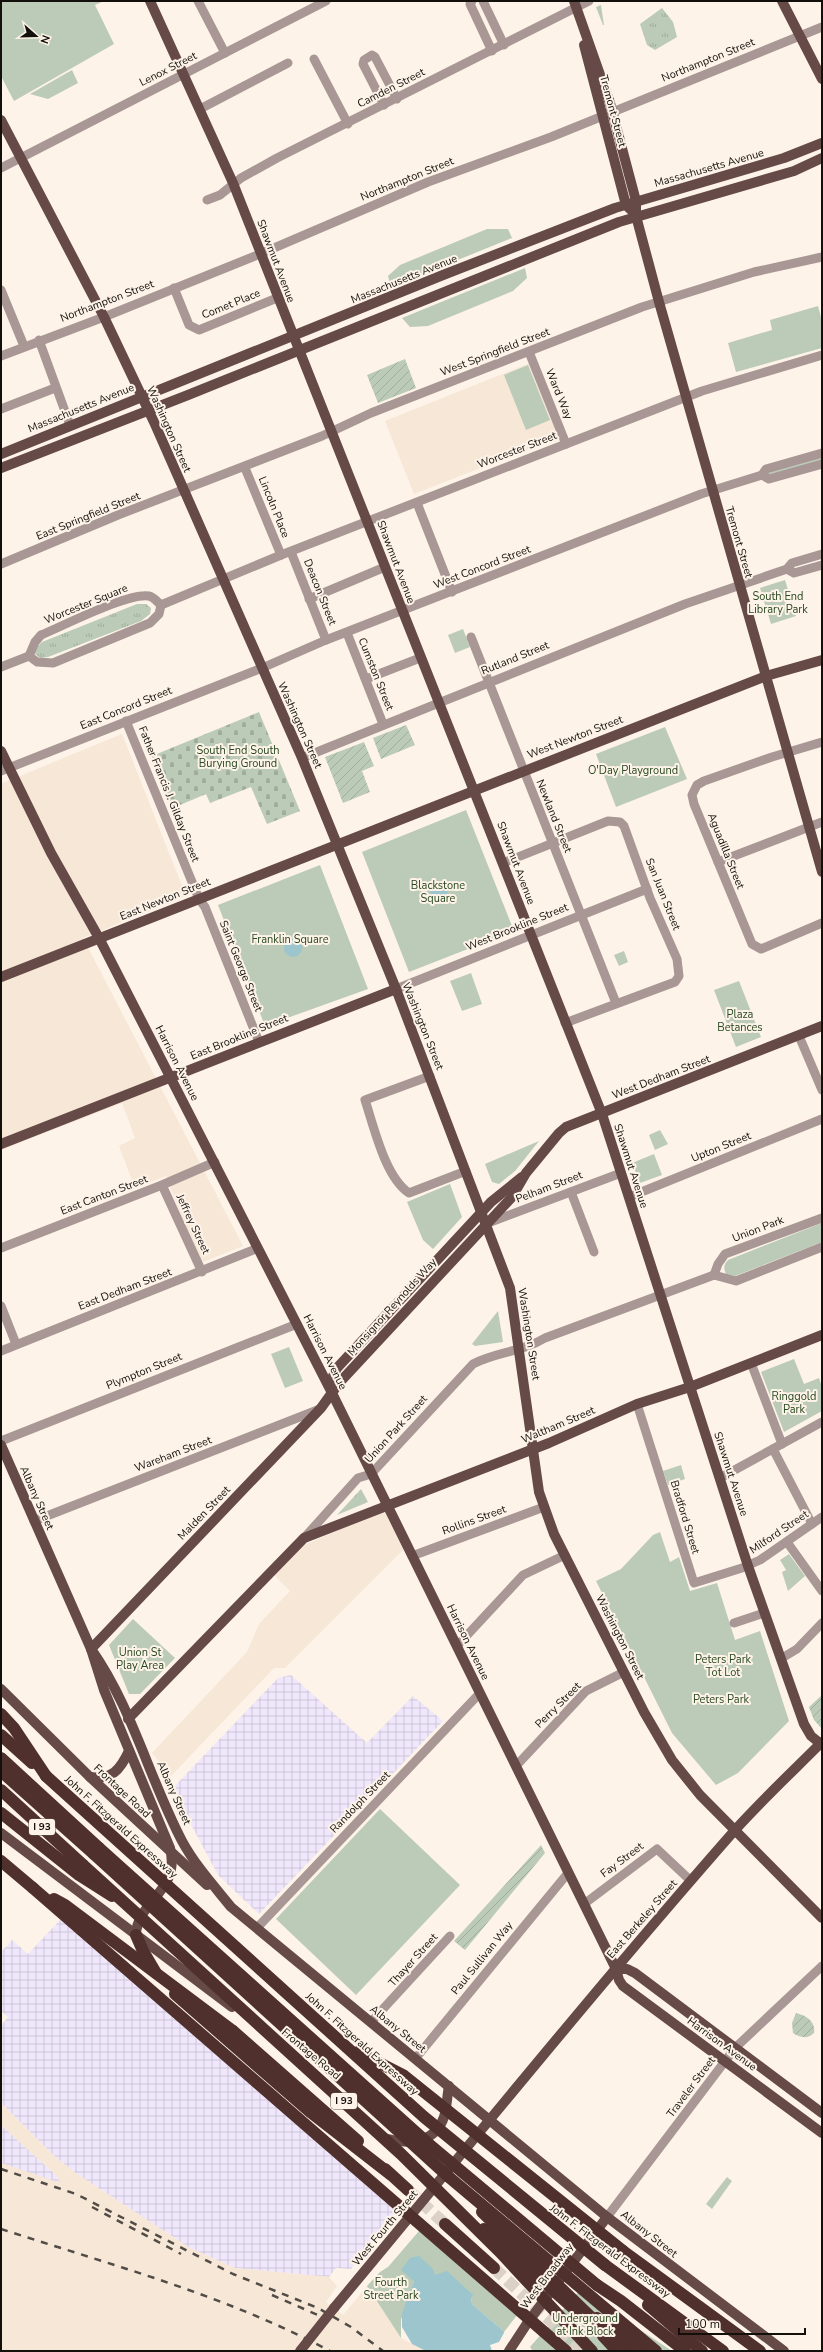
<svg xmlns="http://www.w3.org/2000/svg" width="823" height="2352" font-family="'Nunito Sans',sans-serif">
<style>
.industrial{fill:url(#industrial-grid)}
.built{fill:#f6e7d6}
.grass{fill:url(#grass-tufts)}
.cemetery{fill:url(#cemetery-stones)}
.park{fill:#bbcbb7}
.garden{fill:url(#garden-furrows)}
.water{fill:#9cc5ce}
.pier{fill:#fef3e8}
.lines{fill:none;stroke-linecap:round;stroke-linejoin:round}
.highway-tunnel{stroke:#dbd1c7;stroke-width:12;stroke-dasharray:12 6;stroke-linecap:butt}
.minor{stroke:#a89794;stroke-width:9}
.major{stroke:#664a47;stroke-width:10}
.highway{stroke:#4f302d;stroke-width:12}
.rail{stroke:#524c47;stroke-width:2.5;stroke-dasharray:7 7;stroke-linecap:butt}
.major-bridge{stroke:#664a47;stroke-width:10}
.highway-bridge{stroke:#4f302d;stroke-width:12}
.labels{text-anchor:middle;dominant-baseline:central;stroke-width:4;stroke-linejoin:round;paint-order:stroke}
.shield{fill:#fef3e8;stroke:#5a544e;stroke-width:1}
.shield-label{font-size:10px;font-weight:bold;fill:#13100c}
.street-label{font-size:11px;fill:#13100c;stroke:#fef3e8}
.park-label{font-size:11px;fill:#274820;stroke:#fef3e8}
</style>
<defs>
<pattern id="industrial-grid" width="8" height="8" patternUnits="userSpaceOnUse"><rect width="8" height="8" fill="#f0e7fc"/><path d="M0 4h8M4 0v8" fill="none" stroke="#cdc5d7"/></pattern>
<pattern id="grass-tufts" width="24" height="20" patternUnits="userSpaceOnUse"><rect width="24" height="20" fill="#bbcbb7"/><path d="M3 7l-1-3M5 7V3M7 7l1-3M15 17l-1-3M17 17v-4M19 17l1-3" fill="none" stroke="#a0ad9c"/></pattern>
<pattern id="cemetery-stones" width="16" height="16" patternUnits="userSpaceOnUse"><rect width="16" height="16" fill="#bbcbb7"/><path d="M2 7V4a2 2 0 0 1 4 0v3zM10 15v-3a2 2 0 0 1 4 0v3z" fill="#a0ad9c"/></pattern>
<pattern id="garden-furrows" width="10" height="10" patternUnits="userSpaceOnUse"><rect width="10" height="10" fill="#bbcbb7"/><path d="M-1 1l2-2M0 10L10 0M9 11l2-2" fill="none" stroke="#a0ad9c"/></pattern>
</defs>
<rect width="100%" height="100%" fill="#fef3e8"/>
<g class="industrial">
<path d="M291,1675L367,1743L413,1696L443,1721L259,1914L218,1875L172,1789L278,1678Z"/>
<path d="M62,1918L398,2210L351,2269L336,2268L329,2277L235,2268L190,2248L77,2174L53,2155L1,2103V2026L8,2017L1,2011V1952L12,1940L28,1954Z"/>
<path d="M1,2125L57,2176L61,2184L1,2163Z"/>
</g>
<g class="built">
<path d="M530,363L559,437L414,494L385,421Z"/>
<path d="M122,734L186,896L83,938L243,1246L200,1263L166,1176L135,1188L119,1146L135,1138L122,1103L1,1150V780L3,783Z"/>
<path d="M386,1512L404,1549L285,1668H274L171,1776L152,1753L247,1652L259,1624L290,1591L273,1574L300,1547L352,1524Z"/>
<path d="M1,2103L53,2155L77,2174L190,2248L235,2268L329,2277L337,2286L326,2302L343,2315L367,2286L401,2338L426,2351H1V2163L61,2183L57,2176L1,2125Z"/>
</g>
<g class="grass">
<path d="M601,5L604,25H603L596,7Z"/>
<path d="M662,8L673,22L677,37L655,50L647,45L640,24Z"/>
<path d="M137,604H146L151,608L150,614L141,621L48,657L40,658L35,654L36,648L42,642Z"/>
<path d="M361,1489L368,1502L337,1515Z"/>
</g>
<path class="cemetery" d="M259,712L300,811L267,824L251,787L210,803L206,794L173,808L152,756Z"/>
<g class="park">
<path d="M1,1H104L95,5L114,44L14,101L1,76Z"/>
<path d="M72,70L78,83L48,99L30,94Z"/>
<path d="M487,229H508L512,238L391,287L388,276L400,265Z"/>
<path d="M525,268L527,278L513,291L428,326L410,327L402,318Z"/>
<path d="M818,306L822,321V348L736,372L728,343L772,330L770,320Z"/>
<path d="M528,365L550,420L526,430L504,375Z"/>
<path d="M822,456V461L769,476L768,472Z"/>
<path d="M785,580L796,616L771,624L760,588Z"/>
<path d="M463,629L470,647L455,653L448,635Z"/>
<path d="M665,727L687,779L616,807L596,754Z"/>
<path d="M466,810L514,931L409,972L362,852Z"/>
<path d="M320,865L368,989L265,1026L218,905Z"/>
<path d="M624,951L628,962L619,966L614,955Z"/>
<path d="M471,973L482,1004L462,1011L450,981Z"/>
<path d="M739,981L761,1037L736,1047L714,990Z"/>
<path d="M660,1130L668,1144L655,1150L649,1135Z"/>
<path d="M539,1141L515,1171L499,1184L492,1182L485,1164Z"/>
<path d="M654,1154L662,1175L640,1183L632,1163Z"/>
<path d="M450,1184L462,1217L433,1249L423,1240L407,1202Z"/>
<path d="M822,1223V1242L735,1276L726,1274C723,1268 724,1264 728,1260Z"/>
<path d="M498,1311L503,1342L475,1346L472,1344Z"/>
<path d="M289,1347L303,1381L285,1388L271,1354Z"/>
<path d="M794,1359L804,1384L819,1378L822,1387V1411L784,1432L761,1372Z"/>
<path d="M681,1465L685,1479L668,1485L663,1471Z"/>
<path d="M660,1532L670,1562L679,1557L690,1591L717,1583L735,1640L760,1631L789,1721L738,1773L716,1785L672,1733L596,1581L621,1569L653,1535Z"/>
<path d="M789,1554L805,1576L788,1591L782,1572L786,1570L780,1560Z"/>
<path d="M133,1619L175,1658L140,1694H129L109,1645Z"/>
<path d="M380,1809L460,1885L356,1995L276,1919Z"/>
<path d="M727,2177L732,2181L712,2209L706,2204Z"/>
<path d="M419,2231L518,2314L504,2332L472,2304L471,2298L414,2281L401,2320V2338L367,2286L380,2272L388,2267Z"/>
<path d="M580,2290L672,2351H533L530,2347Z"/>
</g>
<g class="garden">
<path d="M405,359L416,388L378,403L367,375Z"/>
<path d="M406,725L415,745L381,759L373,738Z"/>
<path d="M364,742L374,766L362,771L370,792L343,803L325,757Z"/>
<path d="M822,1695V1729L814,1720L809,1707Z"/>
<path d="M541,1845L545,1853L465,1950L454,1941Z"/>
<path d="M796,2013C806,2015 816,2022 814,2033C808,2039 800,2038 793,2033L792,2023Z"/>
</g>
<g class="water">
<circle cx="439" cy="890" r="9"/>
<circle cx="293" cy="948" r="9"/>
<path d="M419,2256L433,2269L435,2275L447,2271L473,2295L471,2298L472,2304L526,2351H426L412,2344L402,2327V2314L414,2281L401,2270L410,2258Z"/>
</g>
<path class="pier" d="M505,2331L527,2349L526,2351H492L490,2345L499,2342Z"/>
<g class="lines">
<g class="highway-tunnel">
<path d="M408,2190L445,2224"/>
<path d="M494,2268L583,2351"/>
</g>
<g class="minor">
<path d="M198,1L225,53"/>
<path d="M472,1L470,4L492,51"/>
<path d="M483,1L504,45"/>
<path d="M314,59L348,124"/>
<path d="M384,105L363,64L364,60L372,55L375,57L397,99"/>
<path d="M200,109L288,63"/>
<path d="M1,168L326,1"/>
<path d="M207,200L220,195L241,178L277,158L589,1"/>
<path d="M174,288L189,325L199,330L277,298"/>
<path d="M1,290L24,346"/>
<path d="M39,340L70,425"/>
<path d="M529,352L566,444"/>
<path d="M1,356L104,317L260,254L428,182L551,137L822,27"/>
<path d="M1,409L55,388"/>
<path d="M245,468L281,555"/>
<path d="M762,475L766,469L822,453"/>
<path d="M417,503L452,592"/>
<path d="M291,552L326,640"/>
<path d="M1,564L118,515L322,436L371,413L642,307L754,272L822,257"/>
<path d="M787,569L794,573L822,565"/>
<path d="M309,599L385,567"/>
<path d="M161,605L281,555L702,391L822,355"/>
<path d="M347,633L383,724"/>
<path d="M471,637L616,1003"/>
<path d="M29,656L35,642L41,635C63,626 129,592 149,596C154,597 157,602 161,605"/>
<path d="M1,667L29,656L37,662L53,663L150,623L159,614L161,605"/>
<path d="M366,679L420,658"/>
<path d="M126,721L199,899L205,907L259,1042"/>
<path d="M822,742L772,757L704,781L697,785L692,795L694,804L752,944L761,949L822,923"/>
<path d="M302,758L685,604L787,569L792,563L822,554"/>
<path d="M1,771L262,668L326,640L701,494L762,475L769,479L822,464"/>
<path d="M718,862L822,822"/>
<path d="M503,863L608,821L620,822L624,826L650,898L677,959L679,976L675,982L565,1023"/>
<path d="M396,989L647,889"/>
<path d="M799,1036L822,1090"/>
<path d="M430,1076L365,1100C374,1127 385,1177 409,1193L466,1171"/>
<path d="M162,1185L202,1272"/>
<path d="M571,1192L594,1252"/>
<path d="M629,1197L822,1119"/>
<path d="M488,1223L621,1173"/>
<path d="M1,1248L162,1185L215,1162"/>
<path d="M714,1275L718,1264L725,1254L822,1218"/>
<path d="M1,1306L16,1344"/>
<path d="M1,1351L258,1248"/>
<path d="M751,1363L782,1444"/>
<path d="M637,1404L694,1583L742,1568L760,1560L822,1517"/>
<path d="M1,1441L297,1324"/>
<path d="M773,1449L812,1524"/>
<path d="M720,1478L822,1422"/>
<path d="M34,1521L320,1409"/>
<path d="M304,1538L358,1478L371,1474L473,1364C496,1352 522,1352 545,1338L714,1275L736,1281L822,1247"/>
<path d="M787,1542L822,1591"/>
<path d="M412,1556L544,1507"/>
<path d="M734,1623L764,1613"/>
<path d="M457,1646L523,1575L565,1555"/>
<path d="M782,1658L797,1649L822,1623"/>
<path d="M516,1766L586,1691L624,1672"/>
<path d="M584,1904L657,1849L691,1881"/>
<path d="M257,1928L480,1693"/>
<path d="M371,2022L450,1936"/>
<path d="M415,2059L568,1873"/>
<path d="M607,2217L735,2048L822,1966"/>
</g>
<g class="major">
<path d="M150,1L233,183L602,1114L748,1566L804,1724L811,1736L822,1745"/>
<path d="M574,1L610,103L636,201V216L659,302L822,872"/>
<path d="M782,1L822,79"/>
<path d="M584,45L626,205L631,210"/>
<path d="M1,120L104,317L154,422L302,758L396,989L510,1288L539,1492L554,1534L644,1712L672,1760L700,1795L822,1918"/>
<path d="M1,454L443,275L615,208L784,158L822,143"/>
<path d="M1,468L188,395L619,222L794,171L822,158"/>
<path d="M1,751L51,853L99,938L331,1391L616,1969L619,1980L623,1986L822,2133"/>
<path d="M1,977L766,676L822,660"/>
<path d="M1,1144L396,989"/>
<path d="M331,1391L333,1376L337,1368L491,1202L522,1177"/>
<path d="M1,1445L91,1649L104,1690L170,1848C181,1892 137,1900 136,1935"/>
<path d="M91,1649C132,1707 149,1778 182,1841C195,1865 214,1886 231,1907L607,2217L784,2351"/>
<path d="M91,1649L321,1408L339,1383L512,1197L526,1173L559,1133L566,1127L822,1026"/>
<path d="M1,1689L90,1777L207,1885"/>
<path d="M128,1719L304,1538L549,1443L637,1404L690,1387L822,1335"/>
<path d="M90,1777C112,1780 120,1770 129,1751"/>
<path d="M1,1833L232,2007"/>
<path d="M616,1969H627L635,1973L822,2113"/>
<path d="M388,2139C410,2145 436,2142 444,2117C447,2107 447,2096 449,2086"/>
<path d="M334,2308C467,2148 598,1986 735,1830C762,1800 793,1771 822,1742"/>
<path d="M509,2351L528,2322L607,2217"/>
</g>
<g class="highway">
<path d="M1,1714L14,1728L46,1776"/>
<path d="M1,1735L32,1763"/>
<path d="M1,1758L99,1848"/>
<path d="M1,1771L94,1854"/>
<path d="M1,1790L83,1865"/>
<path d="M1,1813L79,1875L112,1896"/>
<path d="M1,1861L33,1888"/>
<path d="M136,1935L143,1951L156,1973"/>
<path d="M175,1994L309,2111L390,2174"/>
<path d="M233,2031L358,2141"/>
<path d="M385,2169L408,2190"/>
<path d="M445,2224L494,2268"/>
<path d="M484,2229L581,2315"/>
<path d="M623,2251L760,2351"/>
<path d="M605,2265L723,2351"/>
<path d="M597,2285L621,2301L685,2351"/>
<path d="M648,2305L702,2351"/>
<path d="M597,2318L642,2351"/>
<path d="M603,2336L617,2351"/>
</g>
<g class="rail">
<path d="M1,2169L76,2194L233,2274L318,2308L351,2327L383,2351"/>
<path d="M92,2207L181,2254"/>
<path d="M1,2229C112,2265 227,2296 330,2351"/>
<path d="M272,2295L327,2319"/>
</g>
<path class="major-bridge" d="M300,2351L334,2308"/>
<g class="highway-bridge">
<path d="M46,1776L424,2117L605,2265"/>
<path d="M99,1848L430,2145L597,2285"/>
<path d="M94,1854L450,2178L656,2351"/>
<path d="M83,1865L401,2154L500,2252L592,2351"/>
<path d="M33,1888L566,2351"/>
<path d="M54,1899L65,1905L233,2031"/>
<path d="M358,2052L403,2075L623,2251"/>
<path d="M482,2212L626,2351"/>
</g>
</g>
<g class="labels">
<g class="shield">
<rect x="29" y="1819" width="26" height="16" rx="3"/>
<rect x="331" y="2093" width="26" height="16" rx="3"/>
</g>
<g class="shield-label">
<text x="42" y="1827">I 93</text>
<text x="344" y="2101">I 93</text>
</g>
<g class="street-label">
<text transform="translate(708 60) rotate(-22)">Northampton Street</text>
<text transform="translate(168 69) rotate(-27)">Lenox Street</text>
<text transform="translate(391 88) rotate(-27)">Camden Street</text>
<text transform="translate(613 111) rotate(75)">Tremont Street</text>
<text transform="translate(709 168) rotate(-16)">Massachusetts Avenue</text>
<text transform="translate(407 179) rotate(-22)">Northampton Street</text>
<text transform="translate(276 261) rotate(69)">Shawmut Avenue</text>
<text transform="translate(404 279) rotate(-22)">Massachusetts Avenue</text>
<text transform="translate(107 301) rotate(-21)">Northampton Street</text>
<text transform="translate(231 304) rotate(-22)">Comet Place</text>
<text transform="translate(495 352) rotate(-21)">West Springfield Street</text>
<text transform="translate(559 394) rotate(68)">Ward Way</text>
<text transform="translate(81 408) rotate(-22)">Massachusetts Avenue</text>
<text transform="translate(169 429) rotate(66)">Washington Street</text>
<text transform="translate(517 450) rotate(-21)">Worcester Street</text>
<text transform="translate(274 507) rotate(68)">Lincoln Place</text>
<text transform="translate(88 516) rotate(-22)">East Springfield Street</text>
<text transform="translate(739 542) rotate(74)">Tremont Street</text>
<text transform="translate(396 562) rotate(69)">Shawmut Avenue</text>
<text transform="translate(482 567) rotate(-21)">West Concord Street</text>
<text transform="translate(320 592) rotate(68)">Deacon Street</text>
<text transform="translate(86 604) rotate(-22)">Worcester Square</text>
<text transform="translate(515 658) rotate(-22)">Rutland Street</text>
<text transform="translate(376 674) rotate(68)">Cumston Street</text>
<text transform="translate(126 708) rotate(-22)">East Concord Street</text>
<text transform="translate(300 725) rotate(66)">Washington Street</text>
<text transform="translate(575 737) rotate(-21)">West Newton Street</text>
<text transform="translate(169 794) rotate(68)">Father Francis J. Gilday Street</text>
<text transform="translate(554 816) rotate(68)">Newland Street</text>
<text transform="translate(726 851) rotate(68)">Aguadilla Street</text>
<text transform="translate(516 863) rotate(69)">Shawmut Avenue</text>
<text transform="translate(663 894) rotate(68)">San Juan Street</text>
<text transform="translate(165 899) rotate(-22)">East Newton Street</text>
<text transform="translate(517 927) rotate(-22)">West Brookline Street</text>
<text transform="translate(241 966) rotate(68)">Saint George Street</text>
<text transform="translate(423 1026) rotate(68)">Washington Street</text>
<text transform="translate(239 1037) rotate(-22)">East Brookline Street</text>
<text transform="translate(177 1063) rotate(63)">Harrison Avenue</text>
<text transform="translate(661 1077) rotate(-21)">West Dedham Street</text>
<text transform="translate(721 1147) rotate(-22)">Upton Street</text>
<text transform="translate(631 1166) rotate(72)">Shawmut Avenue</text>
<text transform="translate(549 1187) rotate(-21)">Pelham Street</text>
<text transform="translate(104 1195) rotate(-21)">East Canton Street</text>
<text transform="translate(193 1224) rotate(65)">Jeffrey Street</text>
<text transform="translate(758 1229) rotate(-21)">Union Park</text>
<text transform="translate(125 1289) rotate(-21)">East Dedham Street</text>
<text transform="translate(392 1307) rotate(-48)">Monsignor Reynolds Way</text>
<text transform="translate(529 1334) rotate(81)">Washington Street</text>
<text transform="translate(325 1352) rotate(63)">Harrison Avenue</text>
<text transform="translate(144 1371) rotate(-22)">Plympton Street</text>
<text transform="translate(558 1425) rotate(-23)">Waltham Street</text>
<text transform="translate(396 1429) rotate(-48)">Union Park Street</text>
<text transform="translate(173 1454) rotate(-21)">Wareham Street</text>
<text transform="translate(731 1474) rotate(72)">Shawmut Avenue</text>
<text transform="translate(37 1498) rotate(66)">Albany Street</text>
<text transform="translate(204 1513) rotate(-46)">Malden Street</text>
<text transform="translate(685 1517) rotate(73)">Bradford Street</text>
<text transform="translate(474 1520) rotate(-20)">Rollins Street</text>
<text transform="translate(779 1532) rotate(-34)">Milford Street</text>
<text transform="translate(620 1637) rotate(63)">Washington Street</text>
<text transform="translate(468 1642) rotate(64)">Harrison Avenue</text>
<text transform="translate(558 1705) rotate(-45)">Perry Street</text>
<text transform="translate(122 1791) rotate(43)">Frontage Road</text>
<text transform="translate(174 1793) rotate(66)">Albany Street</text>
<text transform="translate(360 1802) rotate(-46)">Randolph Street</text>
<text transform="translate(121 1827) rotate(42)">John F. Fitzgerald Expressway</text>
<text transform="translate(622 1860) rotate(-37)">Fay Street</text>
<text transform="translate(642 1919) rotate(-49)">East Berkeley Street</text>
<text transform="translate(482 1958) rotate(-51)">Paul Sullivan Way</text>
<text transform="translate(413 1960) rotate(-48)">Thayer Street</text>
<text transform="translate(398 2029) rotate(39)">Albany Street</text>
<text transform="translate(362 2044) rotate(42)">John F. Fitzgerald Expressway</text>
<text transform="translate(722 2044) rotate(36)">Harrison Avenue</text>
<text transform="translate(311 2054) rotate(40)">Frontage Road</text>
<text transform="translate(691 2087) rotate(-53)">Traveler Street</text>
<text transform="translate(385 2228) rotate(-50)">West Fourth Street</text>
<text transform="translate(649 2234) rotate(38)">Albany Street</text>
<text transform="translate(610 2251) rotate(37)">John F. Fitzgerald Expressway</text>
<text transform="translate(547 2276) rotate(-53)">West Broadway</text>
</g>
<g class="park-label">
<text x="778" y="596">South End<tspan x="778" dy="13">Library Park</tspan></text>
<text x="238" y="750">South End South<tspan x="238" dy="13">Burying Ground</tspan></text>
<text x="633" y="770">O'Day Playground</text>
<text x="438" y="885">Blackstone<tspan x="438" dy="13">Square</tspan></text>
<text x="290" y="939">Franklin Square</text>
<text x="740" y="1014">Plaza<tspan x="740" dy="13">Betances</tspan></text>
<text x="794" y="1396">Ringgold<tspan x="794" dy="13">Park</tspan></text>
<text x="140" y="1652">Union St<tspan x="140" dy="13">Play Area</tspan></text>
<text x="723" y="1659">Peters Park<tspan x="723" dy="13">Tot Lot</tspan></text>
<text x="721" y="1699">Peters Park</text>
<text x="391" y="2282">Fourth<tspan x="391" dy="13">Street Park</tspan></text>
<text x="585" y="2318">Underground<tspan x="585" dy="13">at Ink Block</tspan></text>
</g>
</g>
<rect width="823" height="2352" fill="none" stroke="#13100c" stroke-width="4"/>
<g transform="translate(36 36) rotate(110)" stroke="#fef3e8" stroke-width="3" paint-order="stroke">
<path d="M0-3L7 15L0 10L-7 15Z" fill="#13100c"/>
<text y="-6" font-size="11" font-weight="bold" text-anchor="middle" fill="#13100c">N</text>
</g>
<path d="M679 2328v6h126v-6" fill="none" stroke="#13100c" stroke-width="2"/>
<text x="685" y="2328" font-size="12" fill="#13100c" stroke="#fef3e8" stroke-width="3" paint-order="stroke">100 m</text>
</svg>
